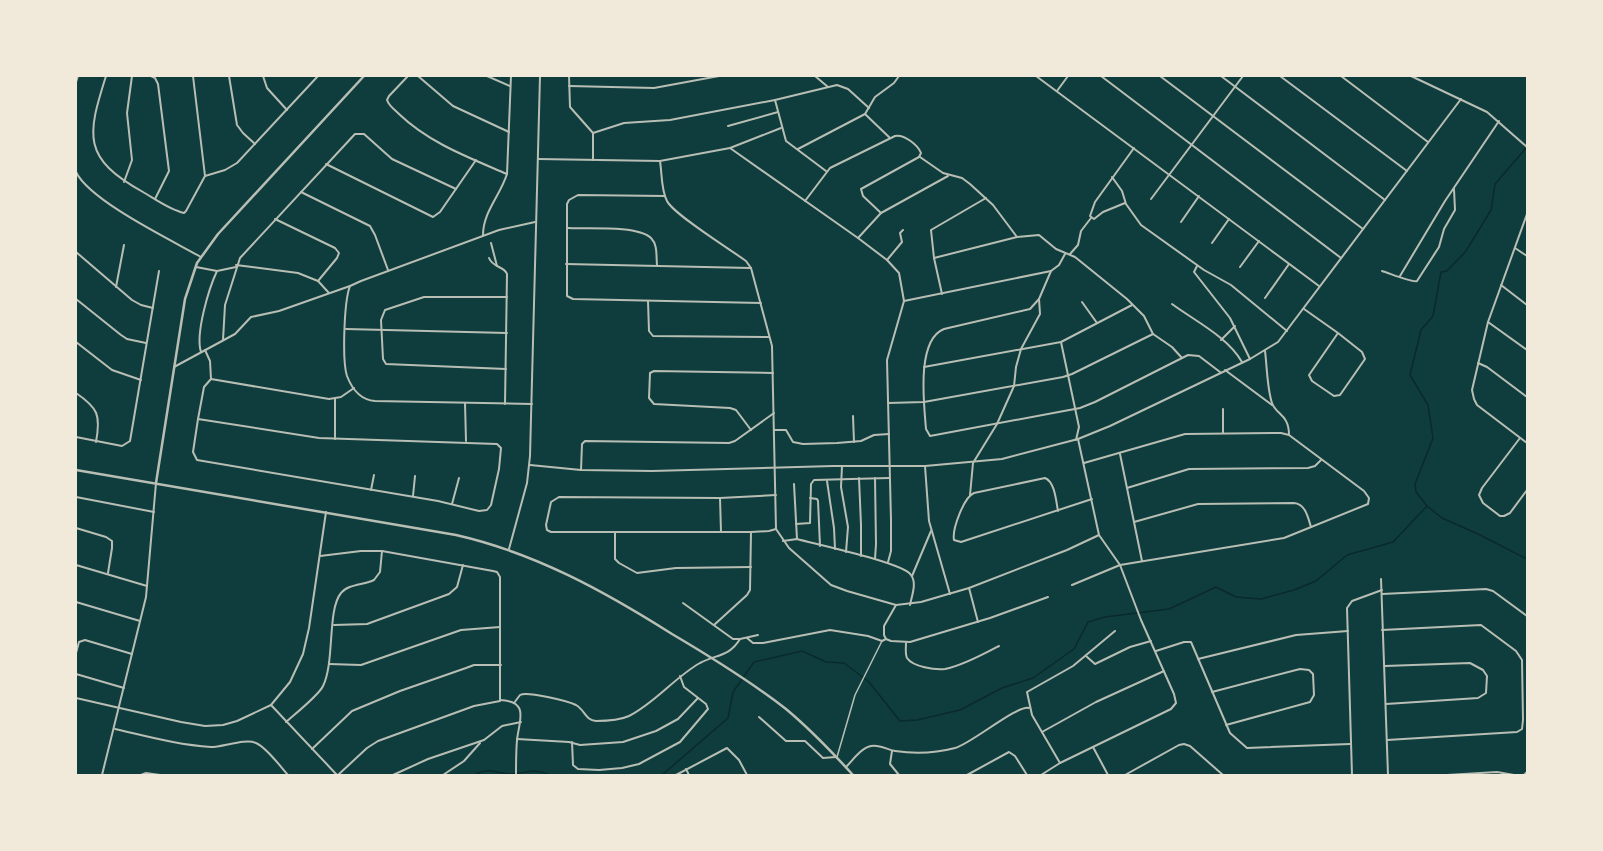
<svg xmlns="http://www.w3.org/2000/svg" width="1603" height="851" font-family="'Playfair Display',serif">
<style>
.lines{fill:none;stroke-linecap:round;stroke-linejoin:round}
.stream{stroke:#0a2a2b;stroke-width:1.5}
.pedestrian{stroke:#b8beb3;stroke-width:1.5}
.minor{stroke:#b8beb3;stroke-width:2}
.tertiary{stroke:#b8beb3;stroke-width:2.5}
</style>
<rect width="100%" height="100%" fill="#0f3d3e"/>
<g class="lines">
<g class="stream">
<path d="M1427,506L1442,518L1480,535L1527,559"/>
<path d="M474,775C492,766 494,774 511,774C529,773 531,767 550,775"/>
<path d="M662,775L728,718L733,692L754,662L802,651L826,662L844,663L869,682L900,721L917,720L960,710L1002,688L1033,678L1074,649L1088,622L1105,617L1169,609L1216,587L1236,597L1261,599L1294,590L1316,581L1347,555L1393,542L1427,506L1416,492L1415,484L1433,438L1428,405L1410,375L1421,330L1433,316L1441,272L1447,271L1466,251L1491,210L1495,184L1527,147"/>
</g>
<path class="pedestrian" d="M837,757L855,695L882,641"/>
<g class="minor">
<path d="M106,76C87,136 82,158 143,192C155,199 170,210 184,213L186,211L205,176L193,76"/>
<path d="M151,76L155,78L158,84L169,171L155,199"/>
<path d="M229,76L237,125L243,133L255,144"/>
<path d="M263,76L267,88L287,110"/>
<path d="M408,76L389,96L387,100C389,106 395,110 399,114C429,143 470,158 507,174"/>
<path d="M418,76L453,106L509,132"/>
<path d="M487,76L510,86"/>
<path d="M569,76L570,107L593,133V160"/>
<path d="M815,76L828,87"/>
<path d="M1036,76L1319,286"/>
<path d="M1101,76L1341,258"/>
<path d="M1160,76L1363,229"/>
<path d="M1221,76L1385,200"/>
<path d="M1280,76L1407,171"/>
<path d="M1341,76L1428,142"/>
<path d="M1411,76L1487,112L1527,147"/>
<path d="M76,82L78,76"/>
<path d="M569,86L654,88L719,76"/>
<path d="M1057,91L1068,76"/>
<path d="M775,100L786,141L826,171"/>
<path d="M865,114L890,138"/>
<path d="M728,126L778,112"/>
<path d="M593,133L624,123L670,120L775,100L837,85L848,89L869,108"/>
<path d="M730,148L858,238L887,260L899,273L904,301L887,360L891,520V551L888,562"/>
<path d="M798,149L865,114L875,97L894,83L899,76"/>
<path d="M920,157L943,173L962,178L970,184L993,205L1017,237"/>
<path d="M538,159L660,161L730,148L781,128"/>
<path d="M660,161C662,173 661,190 667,201C673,214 731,250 746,261L751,268L772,346L776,529L789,548L831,585L847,591L896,605L921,602L969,588L1067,550L1099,535"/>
<path d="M326,164L433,217L440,212L476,160"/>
<path d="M76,172C90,201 171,240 201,257"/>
<path d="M205,176L225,170L237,163L318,76"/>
<path d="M1112,177L1122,191L1126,204L1141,225L1204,270L1231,285L1287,331"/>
<path d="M124,182L132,160L127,113L132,76"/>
<path d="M301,192L370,226L375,235L388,270"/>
<path d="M665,196L578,195L569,200L567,204V296L573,299L761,303"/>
<path d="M1151,199L1243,76"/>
<path d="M805,201L830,168L895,136C904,134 918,145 921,153L919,157"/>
<path d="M1125,203L1103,212L1094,219L1090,216L1095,202L1134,148"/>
<path d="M881,213L863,196L861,189L919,157"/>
<path d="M1527,214L1488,322L1472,390L1474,399L1477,405L1527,443"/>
<path d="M1181,222L1199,196"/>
<path d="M568,228C587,229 637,225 651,238C658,245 656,256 657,265"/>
<path d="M483,235C483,212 500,196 507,174L511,76"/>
<path d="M858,238L881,213L948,176"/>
<path d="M491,243L497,266"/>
<path d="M1212,243L1229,219"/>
<path d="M1515,248L1527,256"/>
<path d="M76,252L132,300L141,305L153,308"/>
<path d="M1070,254L1078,245L1081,231L1091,218"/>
<path d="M489,258C493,268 504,266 507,274L505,404"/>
<path d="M934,258L1017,237L1039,235L1056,249L1075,257L1127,299L1144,316L1153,334L1172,347L1182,358"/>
<path d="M887,260L902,242L900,233L903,230"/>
<path d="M566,264L751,268"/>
<path d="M236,265L298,273L318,281L337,258L339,253L335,248L275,219"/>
<path d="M1197,266L1194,272L1230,318L1250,359"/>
<path d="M196,267L217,271L236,267"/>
<path d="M1240,267L1259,241"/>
<path d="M1051,271L1039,299L1030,309L944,329C916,340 924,404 926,429L930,436L1080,408L1095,402L1188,355L1199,356L1220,372"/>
<path d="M1382,271C1389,273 1412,283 1417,281L1439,247L1444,229L1455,210L1454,189"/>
<path d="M1400,276L1445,201L1499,121"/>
<path d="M318,281L329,293"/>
<path d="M1501,285L1527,305"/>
<path d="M116,287L124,245"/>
<path d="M942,294L934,258L931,230L986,198"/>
<path d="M1265,298L1289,264"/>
<path d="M76,299L121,335L127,339L146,343"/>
<path d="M648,301L649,331L653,336L769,337"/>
<path d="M904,301L1051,271L1059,265L1065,254"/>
<path d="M1082,302L1097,323"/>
<path d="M1172,304C1195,321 1228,337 1242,362"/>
<path d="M1304,309L1338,333L1309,375L1312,381L1334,396L1340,395L1365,359L1362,352L1338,333"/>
<path d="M1488,322L1527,350"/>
<path d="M346,329L507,333"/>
<path d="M223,340L225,305L240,258L355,134H364L392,159L456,189"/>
<path d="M1221,340L1235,326"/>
<path d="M76,342L112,370L141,380"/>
<path d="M1061,342L1079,427L1076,440"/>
<path d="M205,350L210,361L211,379"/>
<path d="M201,352C195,334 209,288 217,271"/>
<path d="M1478,363L1487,367L1527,397"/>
<path d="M174,367L235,334L251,317L279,311L350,286"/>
<path d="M924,367L1061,342L1132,305"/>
<path d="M506,369L386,364L383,359L381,320L385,310L424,297H507"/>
<path d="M1225,370L1272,405"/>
<path d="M211,379L329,399L341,397L354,388"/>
<path d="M76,393C98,408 101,415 96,442"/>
<path d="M335,399V439"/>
<path d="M465,403L466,441"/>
<path d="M888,403L924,402L1063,377L1072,374L1153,334"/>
<path d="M532,404L375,401C361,400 352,389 347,376C342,361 344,301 350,286L361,281L499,230L535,222"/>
<path d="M1223,409V433"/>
<path d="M853,416L854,442"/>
<path d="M198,419L319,438L497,444L501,448L499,469L491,505L487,510L479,511L438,501L197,460L193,452L198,419L204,387L211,379"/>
<path d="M751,430L736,410L730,408L654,404L649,398L650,373L654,371L773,373"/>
<path d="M774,430H786L793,442L803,444L837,443L861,441L874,435L889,434"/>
<path d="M76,437L122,446L130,441L159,271"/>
<path d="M1520,438L1482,488L1479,495L1483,503L1500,516H1504L1510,513L1527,490"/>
<path d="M1120,454L1142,561"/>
<path d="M1084,463L1185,434L1281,433L1289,435"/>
<path d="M530,465L581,470L652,471L833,466H925L1002,459L1078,439L1110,426L1250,359L1278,342L1461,99"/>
<path d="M842,466L841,487L848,527L846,552"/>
<path d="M925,466L929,521L950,594"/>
<path d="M581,470L582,444L585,441L729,443L735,441L774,413"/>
<path d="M859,478L861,525V556"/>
<path d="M827,481L834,528L835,549"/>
<path d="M794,484L797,539"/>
<path d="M1127,488L1189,469L1308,468L1315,466L1321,460"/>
<path d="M371,490L374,475"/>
<path d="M970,495L973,463L997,424L1014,386L1016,367L1021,349L1040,314L1039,299"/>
<path d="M413,496L415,476"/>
<path d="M76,497L154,512"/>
<path d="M720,498L721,532"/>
<path d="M810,498L817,499L818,501L820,546"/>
<path d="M452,504L459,478"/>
<path d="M1058,511C1056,501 1055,482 1045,478L974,493C964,497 952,529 954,540L961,542L1092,499"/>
<path d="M1134,522L1198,504L1294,503C1306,504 1308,518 1311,527"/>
<path d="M796,524L810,523L811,484L814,480L889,478"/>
<path d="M76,528L106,537L112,541V548L108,573"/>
<path d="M776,529L769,531L751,532H551L547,530L546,525L551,502L559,497L720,498L776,495"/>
<path d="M615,532V559L619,563L637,573L676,568L751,567"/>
<path d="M783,541L797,539C815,544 904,563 911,575C917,583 912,595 910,605"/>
<path d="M509,549L527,483L530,456L540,76"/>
<path d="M320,556L361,551H382L493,571L497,572L500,577V701L474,706L378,741L367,748L338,775"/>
<path d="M875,559L876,544L875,478"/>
<path d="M76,565L147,586"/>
<path d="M912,576L931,531"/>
<path d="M1381,579L1388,775"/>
<path d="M1072,585L1120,565L1284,538L1368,504L1369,498L1364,491L1289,435C1289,414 1276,415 1272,403C1267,388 1267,366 1265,351"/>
<path d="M969,588L978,622"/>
<path d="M1382,594L1486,589L1493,591L1527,616"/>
<path d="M76,602L140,621"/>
<path d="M683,603L733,639H740L758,635"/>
<path d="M896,605L884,626V635L886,639L891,641L910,642L990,618L1048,597"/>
<path d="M334,625L367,624L449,594L457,587L463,565"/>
<path d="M714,625L747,595L750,590L751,532"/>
<path d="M1382,630L1481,625L1516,651L1522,660L1523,720L1522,729L1517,732L1387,740"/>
<path d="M747,638L753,643H763L830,630L868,636L882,641L886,639"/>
<path d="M906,643C906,647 905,654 907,658C913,667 935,670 945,669C962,666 984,654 999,646"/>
<path d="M1156,651L1184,642H1191L1230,733L1247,748L1350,744"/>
<path d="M76,653L79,642L85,640L132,654"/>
<path d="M1086,656L1095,664L1130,647L1151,641"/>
<path d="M1198,659L1296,635L1348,631"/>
<path d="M329,664L361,665L461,630L500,627"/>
<path d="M1385,666L1470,663L1483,670L1487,676L1486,693L1478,698L1386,704"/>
<path d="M76,674L124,688"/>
<path d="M1212,692L1300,669L1309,670L1313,674L1314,695L1310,702L1226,725"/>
<path d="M76,698L181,722L205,726L223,725L237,721L271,705L290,682L303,654L309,628L326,512"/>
<path d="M500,700C530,701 519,721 517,740C516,751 516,763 516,775"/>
<path d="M514,703L520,695C527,691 568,701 576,705C585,710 585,720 596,721C606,721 620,720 629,716C655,703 675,677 700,663C717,654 729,657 740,639"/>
<path d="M271,705L337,775"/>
<path d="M759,717L786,741H805L823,758L836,757"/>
<path d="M286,722C295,714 319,695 323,686C335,662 327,610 341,593C348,584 364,585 374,580L380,572L382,551"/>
<path d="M115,729C146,736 178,745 211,747C223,747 246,738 256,743C266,747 280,766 288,775"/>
<path d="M1042,732L1096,702L1164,671"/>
<path d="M517,739L569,742L580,745L623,742L656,731L678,719L698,698"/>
<path d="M572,742L573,765L578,769L599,770L622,768L639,764L680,742L708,709L706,704L684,687L680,676"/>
<path d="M1093,747L1108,775"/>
<path d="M312,749L352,711L400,691L466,668L474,665H501"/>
<path d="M892,751L890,764L899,775"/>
<path d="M1060,763L1032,715L1027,692L1073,666L1115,631"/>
<path d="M846,767C853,760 861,748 871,746C880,744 887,750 895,751C915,754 936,753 955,748C971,744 1018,704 1029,708"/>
<path d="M686,769L689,775"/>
<path d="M102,775L146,597L156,483"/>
<path d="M141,775L146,773L160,775"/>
<path d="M393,775L428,759L484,740L502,726L521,722"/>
<path d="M443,775L464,761L480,743"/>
<path d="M676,775L727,748L739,760L747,775"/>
<path d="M775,775H776"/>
<path d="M967,775L1009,752L1015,756L1027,775"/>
<path d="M1041,775L1060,763L1171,709L1176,703L1174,694L1141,620L1120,565L1099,535L1078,439"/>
<path d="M1125,775L1179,745L1184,744L1190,746L1223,775"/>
<path d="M1352,775L1347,608L1352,601L1382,590"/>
<path d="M1447,775L1497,772L1514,775"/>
<path d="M1524,775L1527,772"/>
</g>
<g class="tertiary">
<path d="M76,470L456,535C535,553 604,591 672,634C711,657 750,681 786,709C810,729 832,752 853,775"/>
<path d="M156,483L185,299L197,263L218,234L364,76"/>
</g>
</g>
<rect width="1603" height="851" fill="none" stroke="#f1e9da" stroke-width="154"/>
</svg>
